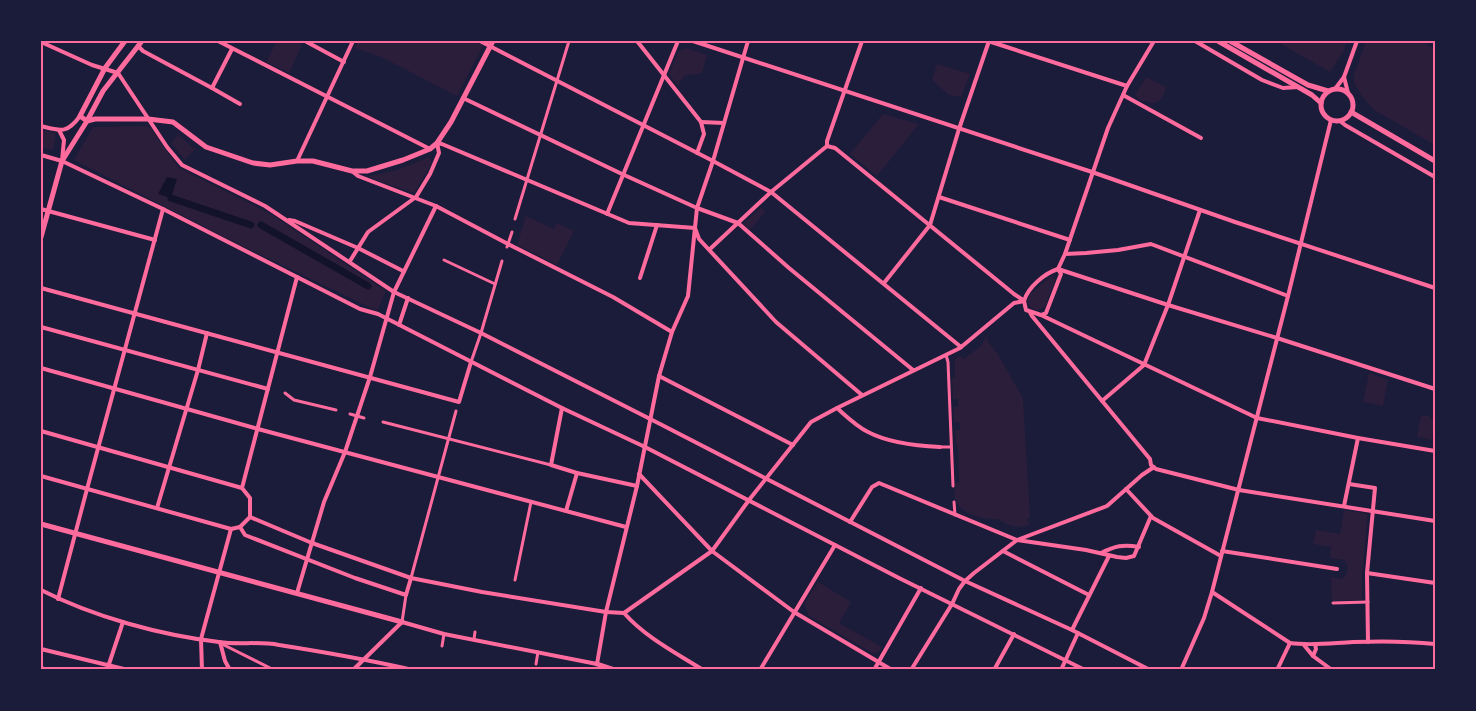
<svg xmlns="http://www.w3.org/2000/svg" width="1476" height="711" font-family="Helvetica,sans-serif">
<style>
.green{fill:#2a1e3b}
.water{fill:#12122b}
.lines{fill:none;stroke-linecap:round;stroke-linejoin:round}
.canal{stroke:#12122b;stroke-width:7}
.pedestrian{stroke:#ff6b9d;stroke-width:3}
.minor{stroke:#ff6b9d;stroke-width:4}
.tertiary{stroke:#ff6b9d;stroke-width:5}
.neatline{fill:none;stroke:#ff6b9d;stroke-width:2}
</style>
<rect width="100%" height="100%" fill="#1b1b3a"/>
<g class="green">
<path d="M277,41H294L302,45L289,73L266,62Z"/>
<path d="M358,41H476L483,46L457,96L381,57L355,48Z"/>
<path d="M1276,41H1347L1344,50L1330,72Z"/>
<path d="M1366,41H1420L1435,49V145L1374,110L1362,96L1354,83V75Z"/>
<path d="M686,48L707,55L702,73L684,76L678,86L669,74L678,52Z"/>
<path d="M937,64L970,74L961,97L949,95L932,80Z"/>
<path d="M1146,77L1166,87C1164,97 1158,108 1146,101L1143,102L1135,96Z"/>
<path d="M883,114L919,124L877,176L850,154Z"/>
<path d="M145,126L151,128L162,145L179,168L271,214L386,291L377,311L224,237L74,160L93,127Z"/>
<path d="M41,130L56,133L53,150L41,148Z"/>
<path d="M178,135L195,149L185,160L171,143Z"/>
<path d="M427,158H430L432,163L414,193L370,178V176L397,170Z"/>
<path d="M761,208L765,212L750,230L742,224Z"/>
<path d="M526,216L554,229L557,223L574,231L557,265L517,245Z"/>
<path d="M1053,276L1055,280L1045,307L1038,310L1031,308L1027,302L1030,294L1050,277Z"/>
<path d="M986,336L988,342L997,353L1023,398L1030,518L1027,519L1030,525C1018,529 1007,526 998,519C984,520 960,515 955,499C954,495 955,488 954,483L959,482L958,446L956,445L955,430H960V423L954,422V407H958V399H953L952,378L955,377V359L961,356L964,359L982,345Z"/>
<path d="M1369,373L1388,380L1383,406L1363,402Z"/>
<path d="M1421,415L1430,416L1429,418L1435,420L1432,440L1417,437Z"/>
<path d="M1344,510L1368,514L1362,576V600L1332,601L1331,577L1342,579L1346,575L1348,567L1344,560L1330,558L1331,547L1313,544L1316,530L1340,534Z"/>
<path d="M818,582L851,602L839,623L882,647L879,652L874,654L809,616L804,604Z"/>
</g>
<path class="water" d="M167,177L177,179L171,198L158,194Z"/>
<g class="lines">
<g class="canal">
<path d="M171,198L251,225"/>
<path d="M261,225L368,286"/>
</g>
<g class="pedestrian">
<path d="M515,219L569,41"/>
<path d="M507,247L512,232"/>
<path d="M444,260L495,284"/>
<path d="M946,355L948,362L953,486"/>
<path d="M471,362L481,333L502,261"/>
<path d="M285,393L294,400L336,410"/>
<path d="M350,414L364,418"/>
<path d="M383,422L551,465"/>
<path d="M940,447H951"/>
<path d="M954,502L955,515"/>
<path d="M411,578L456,411"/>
<path d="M515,580L531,502"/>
<path d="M1333,603L1368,602"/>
<path d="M402,622L406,595"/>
<path d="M474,639L475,632"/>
<path d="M220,643L274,670"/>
<path d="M442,646L444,634"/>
<path d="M536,664L538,652"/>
</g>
<g class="minor">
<path d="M218,41L430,149"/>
<path d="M305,41L344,62"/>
<path d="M480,41L713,161L771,192L961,347"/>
<path d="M637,41L701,122L704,134L697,153"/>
<path d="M693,41L1092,172L1235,222L1435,288"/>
<path d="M988,41L1127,86"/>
<path d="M1195,41L1262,80L1283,88L1298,87"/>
<path d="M41,42L92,65L118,73L167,147L182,165L265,206L394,292L481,333L662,425L965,581L1072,630L1150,670"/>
<path d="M138,46L143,51L212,88L232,49"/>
<path d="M1344,77L1348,93"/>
<path d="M212,88L240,104"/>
<path d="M1335,89L1344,77L1357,41"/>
<path d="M1123,95L1201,138"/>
<path d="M463,98L622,174L697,208L738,223L789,268L913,370"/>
<path d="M1340,121L1345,125L1435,177"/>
<path d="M701,122L724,123"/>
<path d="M41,126C61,131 67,134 80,116"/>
<path d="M59,130L64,140L62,161"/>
<path d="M827,146L835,148L1014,294L1023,300"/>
<path d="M41,155L62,161L163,209L360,309L378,314L562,408L645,447L899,578L1085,670"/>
<path d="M297,161L353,41"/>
<path d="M352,171L358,176L436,206L508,244L613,297L672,332"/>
<path d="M939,197L1070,240"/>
<path d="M41,209L155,240"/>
<path d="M607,214L678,41"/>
<path d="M289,220L295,221L358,248L403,271"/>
<path d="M710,249L771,192L827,146V141L862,41"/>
<path d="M1065,254L1086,253L1118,250L1151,244L1288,296"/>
<path d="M350,261L368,232L416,197L430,174L439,153L437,143L442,144L629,223L695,228L699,239L776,322L862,395"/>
<path d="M1058,269C1045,273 1028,287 1024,301L1026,310L1041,315L1257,418L1358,438L1435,451"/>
<path d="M1058,269L1168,305L1277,338L1435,389"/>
<path d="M1058,269L1065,254L1108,128L1127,86L1154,41"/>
<path d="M640,278L657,225"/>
<path d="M884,283L930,225L959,129L989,41"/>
<path d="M41,288L459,402L471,362"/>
<path d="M1030,312L1032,316L1150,459L1151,465L1156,469L1239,490L1435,521"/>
<path d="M1041,315L1046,313L1059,279L1061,274L1058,269"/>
<path d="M399,325L408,298"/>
<path d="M41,327L268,389"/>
<path d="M41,368L258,429L626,527"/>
<path d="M659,376L793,445"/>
<path d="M1102,401L1144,365L1168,305L1200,210"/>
<path d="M562,408L551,465L577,473L637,486"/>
<path d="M837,408C846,416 856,426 868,432C887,442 918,446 940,447"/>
<path d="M41,431L242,488"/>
<path d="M639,474L712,551L794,612L892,670"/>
<path d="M41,476L231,529"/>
<path d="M1349,484L1375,488L1367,573L1368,642"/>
<path d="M1126,489L1153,518L1221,556"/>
<path d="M1344,506L1358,438"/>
<path d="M157,508L198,370L207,333"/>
<path d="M566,511L577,473"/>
<path d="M250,517L312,543L411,578L482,592L606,612L624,613"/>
<path d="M850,522L872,487L879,483L1017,540L1086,550L1117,557L1126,558L1134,556L1151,516"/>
<path d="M240,527L245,535L355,578L406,595L411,578"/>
<path d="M1003,551L1089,595"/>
<path d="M1222,551L1337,569"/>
<path d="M1101,553C1115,546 1123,544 1139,547"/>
<path d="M1367,573L1435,583"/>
<path d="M41,590C94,617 160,635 219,642C239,645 259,641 279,645C324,652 369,660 413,670"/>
<path d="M1212,592L1290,643C1311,646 1332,643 1353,642C1380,641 1407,641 1435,644"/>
<path d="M297,593L324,502L345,452L370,377L394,292L436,206"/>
<path d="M58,599L87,489L163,209"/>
<path d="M624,613L712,551L749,500L811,422L837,408L960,348L1014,303L1024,301"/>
<path d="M624,613C645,637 676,653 703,670"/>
<path d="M1072,630L1109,556"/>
<path d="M220,642L225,661L230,670"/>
<path d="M1304,645L1313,656L1332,670"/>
<path d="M41,649L128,670"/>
<path d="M1313,656L1316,649L1315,644"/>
<path d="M41,668L47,670"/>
<path d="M107,670L123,622"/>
<path d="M202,670L201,639L231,529L240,527L250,517V498L242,488L297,277"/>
<path d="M353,670L402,622L444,634L597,664L606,612L637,486L659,376L672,332L688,296L697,208L713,161L748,41"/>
<path d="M760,670L835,545"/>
<path d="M874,670L921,588"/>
<path d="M911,670L952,604L959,589L965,581L974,573L1017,540L1107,506L1142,475L1154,467"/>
<path d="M994,670L1014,634"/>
<path d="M1061,670L1078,633"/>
<path d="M1181,670L1204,618L1212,592L1288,296L1331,120"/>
<path d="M1277,670L1290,643"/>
</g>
<g class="tertiary">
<path d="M125,41L105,68L80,116L87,121L95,119H148L173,122L206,147L253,163L270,165L297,161H313L352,171H367L403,160L430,149L437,143L451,122L493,41"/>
<path d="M1218,41L1312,95L1321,103"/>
<path d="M1230,41L1308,85L1328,91"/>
<circle cx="1337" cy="105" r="16"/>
<path d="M1351,112L1435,161"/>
<path d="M41,237L62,161L87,121L103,91L142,41"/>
<path d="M41,524L402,622"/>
<path d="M597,664L615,670"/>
</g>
</g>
<rect width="1476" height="711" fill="none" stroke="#1b1b3a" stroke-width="85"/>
<rect x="42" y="42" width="1392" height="626" class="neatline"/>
</svg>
